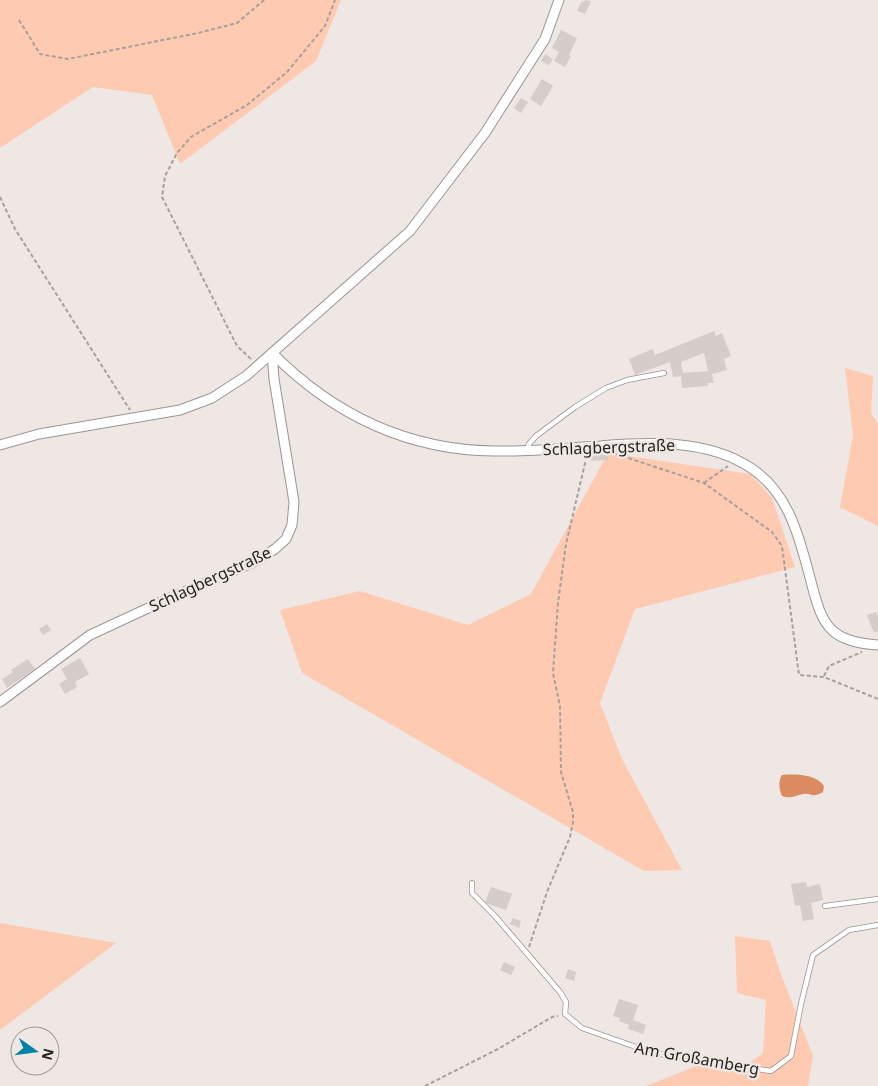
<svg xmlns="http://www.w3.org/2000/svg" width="878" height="1086" font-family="'Noto Sans',sans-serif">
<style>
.green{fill:#fecab1}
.water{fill:#db8a62}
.building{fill:#d4cdca;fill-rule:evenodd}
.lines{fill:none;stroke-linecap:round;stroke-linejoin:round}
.lane-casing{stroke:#9c9592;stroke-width:6}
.street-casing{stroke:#9c9592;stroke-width:11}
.path{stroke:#a6a19e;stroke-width:2;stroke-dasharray:4 2.5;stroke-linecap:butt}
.lane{stroke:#fff;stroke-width:4.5}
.street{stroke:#fff;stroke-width:9}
.labels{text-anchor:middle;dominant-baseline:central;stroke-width:5;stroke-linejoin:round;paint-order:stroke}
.street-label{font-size:16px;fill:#262322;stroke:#eee7e3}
</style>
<rect width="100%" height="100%" fill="#eee7e3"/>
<g class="green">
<path d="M0,0H341L316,61L180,164L152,95L93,87L0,148Z"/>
<path d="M845,368L873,376L871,413L878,424V526L840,507L853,435Z"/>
<path d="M608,453L750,474L772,498L795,567L635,609L600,703L622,759L682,870L644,871L302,673L280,610L360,591L468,625L531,594Z"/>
<path d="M0,923L116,943L0,1030Z"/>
<path d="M735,936L770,941L781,974L813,1056L808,1086H646L719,1057L747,1065L763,1053L766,1000L737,993Z"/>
</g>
<path class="water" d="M782,775C796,774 816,774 824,786L823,792C811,799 812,792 803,794C794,796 791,799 782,796C779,789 778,781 782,775Z"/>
<g class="building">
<path d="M585,0L591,1L585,14L577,11L582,1L584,2Z"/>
<path d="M561,30L577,38L569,55L571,56L565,67L554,61L559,52L552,48Z"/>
<path d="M545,54L553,59L549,65L541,61Z"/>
<path d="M542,79L553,86L541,106L530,99Z"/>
<path d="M521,98L528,102L521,113L514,108Z"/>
<path d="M714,331L716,336L722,333L731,356L724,359L727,370L712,374L714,383H708V386L682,388L681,376L673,377L670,362L635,375L629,359L653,349L655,355ZM704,353L708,371L683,373L681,362Z"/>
<path d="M608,451V460L591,461V452Z"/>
<path d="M876,612L877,615H878V631L874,633L867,615Z"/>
<path d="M47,624L51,630L43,635L39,629Z"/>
<path d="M80,658L89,674L75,682L77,687L65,694L59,684L67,679L61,669Z"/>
<path d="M28,659L35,669L7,688L2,679L13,672L11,670Z"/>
<path d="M806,882L807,887L820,884L823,900L811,903L814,919L803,921L800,905L795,906L791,884Z"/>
<path d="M491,887L512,894L506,910L485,903Z"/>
<path d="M513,918L521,921L519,928L510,924Z"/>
<path d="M504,962L515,967L511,975L500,970Z"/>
<path d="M568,969L576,972L574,981L565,978Z"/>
<path d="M619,999L638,1005L633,1020L646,1025L643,1034L628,1029L629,1025L619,1021L620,1018L613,1016Z"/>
</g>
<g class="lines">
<g class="lane-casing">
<g id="lane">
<path d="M527,450L529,444L536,436L575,407L606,388L627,380L664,373"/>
<path d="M472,883V893L495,916L560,992L566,1002L565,1014L582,1028L653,1053L771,1071L791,1056L801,1004L813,955L849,930L878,925"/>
<path d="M825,906L878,899"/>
</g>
</g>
<g class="street-casing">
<g id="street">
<path d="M272,353C334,415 406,450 494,451C529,452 565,448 600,446C650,442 707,439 751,468C792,495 801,545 813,589C817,603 821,620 832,630C843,641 863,644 878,645"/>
<path d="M0,445L39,434L180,410L212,398L246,376L410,231L485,133L545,39L559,0"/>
<path d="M0,702L90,635L172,597L254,562L275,549L286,539L292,525L294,502L274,379L272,353"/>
</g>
</g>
<g class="path">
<path d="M19,20L40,54L68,59L198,33L237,23L264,0"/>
<path d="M0,197L15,229L130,410"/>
<path d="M251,359L237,346L162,197L165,176L177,153L191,137L247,105L287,72L325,26L335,0"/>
<path d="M616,454L704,483L772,532L782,546L799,675L824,677L878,699"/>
<path d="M704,483L728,466"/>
<path d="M824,676L829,666L862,652"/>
<path d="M529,947L547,892L570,837L573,822V812L561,772L560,706L553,673L558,603L566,544L587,455"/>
<path d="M425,1086L498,1049L552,1017L558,1016"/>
</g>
<use href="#lane" class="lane"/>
<use href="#street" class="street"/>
</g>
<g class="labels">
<g class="street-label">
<text transform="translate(609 447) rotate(-2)">Schlagbergstraße</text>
<text transform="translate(210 579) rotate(-25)">Schlagbergstraße</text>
<text transform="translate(697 1058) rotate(10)">Am Großamberg</text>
</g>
</g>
<g transform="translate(35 1051) rotate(104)"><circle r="24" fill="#eee7e3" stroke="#9e9996"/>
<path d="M0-4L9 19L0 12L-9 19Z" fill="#0080a5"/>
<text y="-8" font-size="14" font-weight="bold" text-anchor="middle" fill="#262322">N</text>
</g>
</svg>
